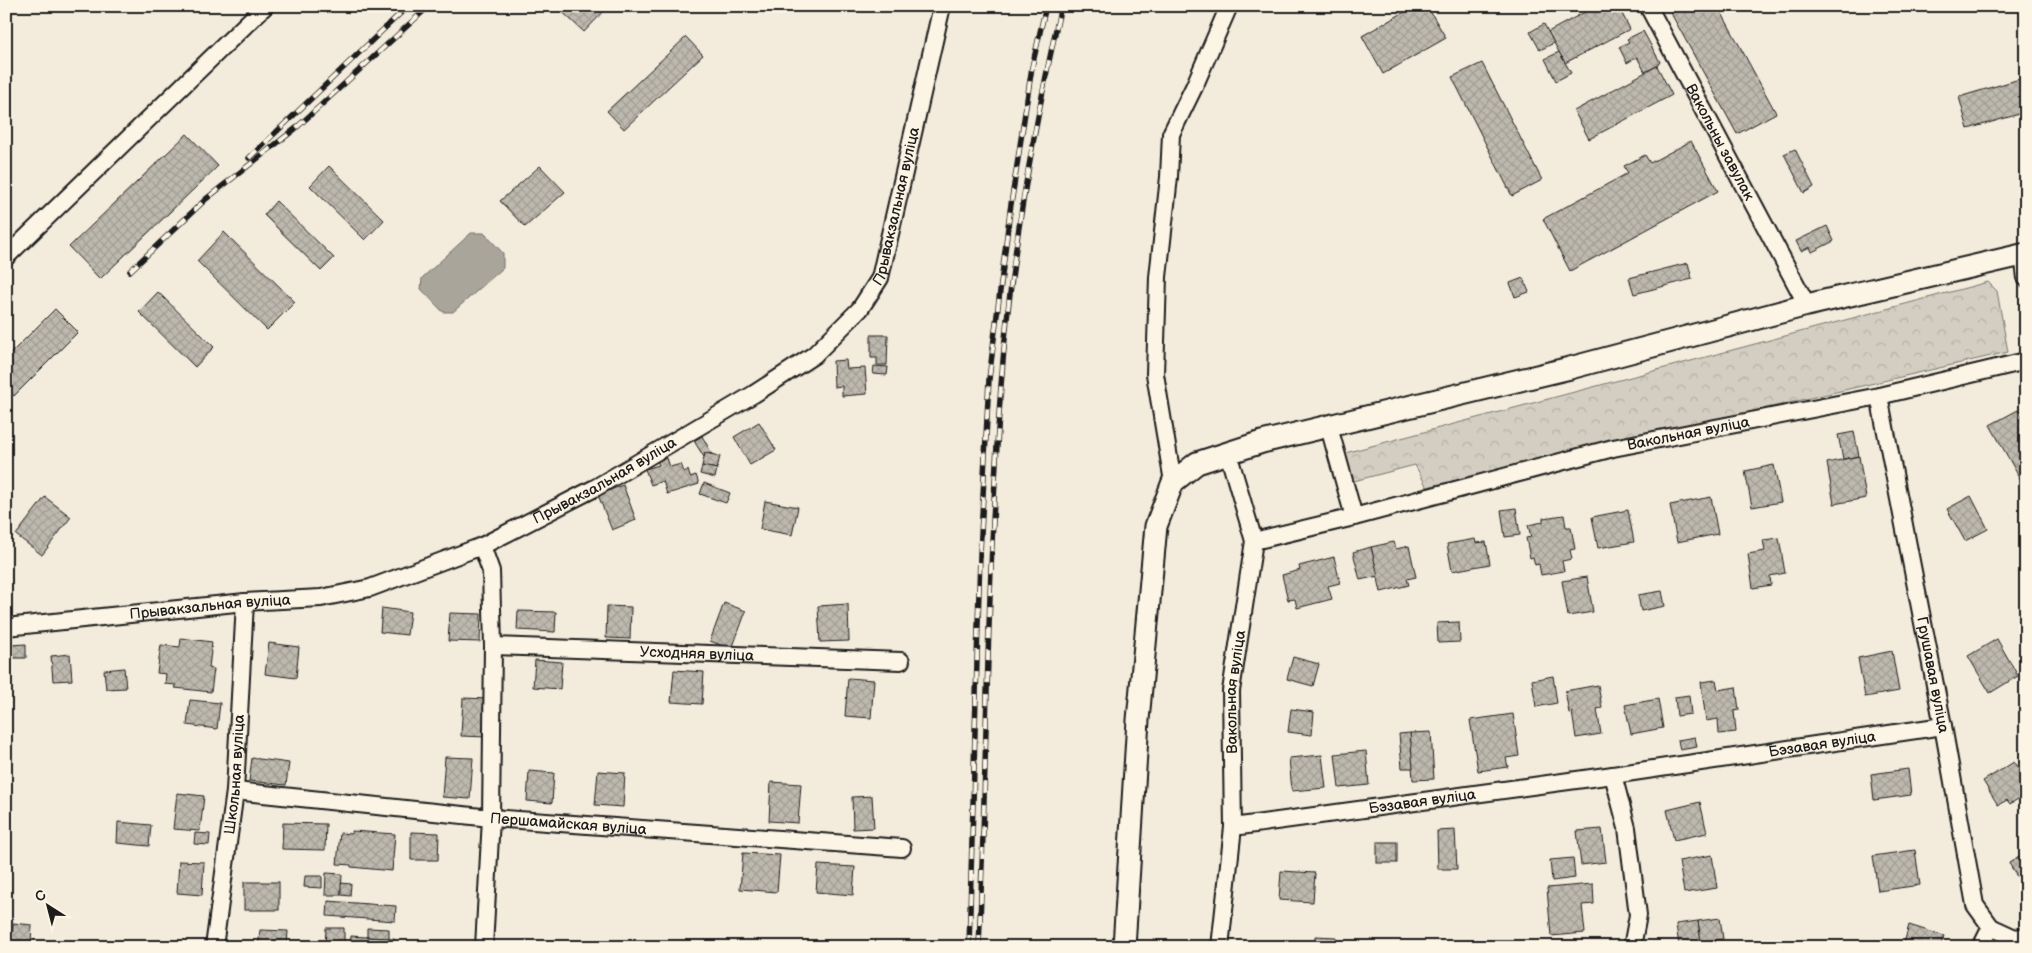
<svg xmlns="http://www.w3.org/2000/svg" width="2032" height="953" font-family="'Balsamiq Sans',sans-serif">
<style>
.forest{fill:url(#forest-crowns);stroke:#78756e}
.water{fill:#aaa59b;stroke:#716e68}
.building{fill:url(#building-cross-hatch);stroke:#1c1c1c}
.lines{fill:none;stroke-linecap:round;stroke-linejoin:round}
.minor-casing{stroke:#1c1c1c;stroke-width:20}
.major-casing{stroke:#1c1c1c;stroke-width:25}
.minor{stroke:#fcf5e5;stroke-width:16}
.major{stroke:#fcf5e5;stroke-width:21}
.rail-casing{stroke:#1c1c1c;stroke-width:5.5}
.rail{stroke:#fcf5e5;stroke-width:4;stroke-dasharray:11;stroke-linecap:butt}
.labels{text-anchor:middle;dominant-baseline:central;stroke-width:5;stroke-linejoin:round;paint-order:stroke}
.street-label{font-size:15px;fill:#1c1c1c;stroke:#fcf5e5}
</style>
<defs>
<pattern id="forest-crowns" width="20" height="18" patternUnits="userSpaceOnUse" patternTransform="scale(1.25)"><rect width="20" height="18" fill="#d3cec1"/><path d="M2 6a3 3 0 1 1 6 0M12 15a3 3 0 1 1 6 0" fill="none" stroke="#b5b0a5"/></pattern>
<pattern id="building-cross-hatch" width="8" height="8" patternUnits="userSpaceOnUse" patternTransform="scale(1.25)"><rect width="8" height="8" fill="#beb9ae"/><path d="M0 0l8 8M0 8l8-8" fill="none" stroke="#a39e95"/></pattern>
</defs>
<rect width="100%" height="100%" fill="#f3ecdd"/>
<filter id="ink" filterUnits="userSpaceOnUse"><feTurbulence type="fractalNoise" baseFrequency=".02" numOctaves="2"/><feDisplacementMap in="SourceGraphic" scale="10" xChannelSelector="R" yChannelSelector="G"/><feConvolveMatrix kernelMatrix="1 2 1 2 8 2 1 2 1" color-interpolation-filters="sRGB"/></filter>
<g filter="url(#ink)">
<path class="forest" d="M1988,282L1997,291L2008,352L1427,487L1415,465L1350,482L1345,453Z"/>
<path class="water" d="M471,233H484L503,253V268L453,312H443L421,289L422,278Z"/>
<g class="building">
<path d="M556,6H600L604,11L584,32Z"/>
<path d="M1415,6H1427L1446,38L1383,74L1362,36Z"/>
<path d="M1596,6H1618L1630,29L1565,63L1548,32Z"/>
<path d="M1667,6H1718L1776,113L1737,134Z"/>
<path d="M1544,24L1554,43L1540,50L1530,32Z"/>
<path d="M1643,31L1660,62L1657,66L1645,72L1637,57L1627,63L1619,47L1629,42L1627,39Z"/>
<path d="M686,37L703,55L624,129L607,111Z"/>
<path d="M1559,52L1571,73L1556,81L1545,59Z"/>
<path d="M1482,63L1542,180L1512,196L1452,77Z"/>
<path d="M1657,66L1672,95L1589,139L1574,111Z"/>
<path d="M2023,78L2026,87V112L1968,129L1959,97Z"/>
<path d="M187,134L218,166L100,279L69,247Z"/>
<path d="M1691,141L1718,191L1570,271L1543,219L1628,173L1624,166L1645,155L1650,163Z"/>
<path d="M1795,149L1814,187L1804,193L1784,154Z"/>
<path d="M329,166L384,220L365,240L310,186Z"/>
<path d="M540,166L565,192L525,227L500,201Z"/>
<path d="M276,201L334,258L321,271L264,215Z"/>
<path d="M1827,226L1834,241L1812,252L1810,247L1801,251L1796,241Z"/>
<path d="M224,232L295,302L267,330L197,261Z"/>
<path d="M1688,263L1692,279L1634,294L1629,278Z"/>
<path d="M1523,278L1529,292L1515,297L1510,283Z"/>
<path d="M158,292L214,347L195,367L139,312Z"/>
<path d="M55,309L78,332L14,396L6,388V358Z"/>
<path d="M871,335H888L887,365H877V358H871Z"/>
<path d="M846,360L847,369L865,368L867,394L842,396V386L834,387L833,361Z"/>
<path d="M874,366L888,367L887,375L873,374Z"/>
<path d="M2018,410L2026,424V438L2022,440L2026,447V482L2023,484L1990,425Z"/>
<path d="M759,422L776,450L750,465L734,437Z"/>
<path d="M1854,432L1859,456L1843,459L1838,435Z"/>
<path d="M702,436L712,454L705,453L704,457L694,441Z"/>
<path d="M705,453L720,456L717,469L702,466Z"/>
<path d="M1859,456L1866,498L1834,504L1827,463Z"/>
<path d="M667,458L670,467L681,464L684,472L688,470L690,477L696,475L699,484L667,494L663,481L651,485L645,469L659,465L657,461Z"/>
<path d="M1774,465L1781,502L1752,507L1745,471Z"/>
<path d="M702,466L717,469L715,478L700,474Z"/>
<path d="M704,483L730,493L726,503L700,494Z"/>
<path d="M623,485L636,520L612,530L598,495Z"/>
<path d="M1971,496L1988,529L1965,541L1947,509Z"/>
<path d="M45,497L71,517L42,555L16,535Z"/>
<path d="M1711,497L1718,534L1677,542L1670,505Z"/>
<path d="M765,501L798,507L792,535L760,529Z"/>
<path d="M1516,508L1520,535L1505,537L1501,510Z"/>
<path d="M1628,510L1634,542L1598,548L1592,517Z"/>
<path d="M1564,515L1566,527H1571L1575,549L1570,550L1572,559L1562,561L1564,571L1541,575L1539,564L1535,565L1533,557L1530,558L1526,538L1531,537L1528,525L1543,522V518Z"/>
<path d="M1779,538L1785,573L1770,576L1771,585L1753,588L1748,554L1765,551L1763,540Z"/>
<path d="M1475,539L1476,543L1486,542L1490,564L1452,571L1447,544Z"/>
<path d="M1394,542L1396,549L1409,546L1416,577L1407,579L1409,585L1381,592L1371,547Z"/>
<path d="M1371,547L1378,576L1360,580L1353,552Z"/>
<path d="M1334,557L1340,583L1328,586L1332,599L1297,608L1295,599L1288,600L1282,575L1300,570L1299,566Z"/>
<path d="M1587,577L1593,612L1568,616L1562,581Z"/>
<path d="M1662,591L1665,606L1641,611L1638,595Z"/>
<path d="M724,603L746,611L732,649L710,641Z"/>
<path d="M848,604L849,641L820,642L818,606Z"/>
<path d="M607,606L631,607L630,639L606,638Z"/>
<path d="M382,608L410,612L407,635L380,632Z"/>
<path d="M518,611L556,612L555,632L517,630Z"/>
<path d="M450,613L481,614L480,642L448,641Z"/>
<path d="M1459,622L1460,642L1438,643L1437,623Z"/>
<path d="M181,638L212,642L209,668L214,669L211,692L175,688L176,685L165,684L166,674L157,673L161,645L180,647Z"/>
<path d="M1997,639L2018,676L1990,693L1968,656Z"/>
<path d="M269,643L299,647L296,678L265,674Z"/>
<path d="M26,644V658H11L10,645Z"/>
<path d="M1892,651L1899,691L1865,697L1858,658Z"/>
<path d="M70,654L72,680L53,681L51,656Z"/>
<path d="M1293,657L1319,664L1313,686L1287,679Z"/>
<path d="M535,660L562,662L560,689L533,687Z"/>
<path d="M124,668L126,688L106,689L104,670Z"/>
<path d="M674,670L704,672L702,704L671,702Z"/>
<path d="M1553,676L1557,703L1536,707L1532,680Z"/>
<path d="M848,678L874,680L871,718L845,716Z"/>
<path d="M1716,680L1718,690L1736,687L1739,710L1734,711L1736,732L1719,734L1718,719L1706,721L1701,682Z"/>
<path d="M1598,685L1602,708L1597,709L1601,734L1576,738L1572,712L1569,713L1565,691Z"/>
<path d="M1689,695L1691,714L1677,716L1675,697Z"/>
<path d="M463,698L489,699L487,737L461,736Z"/>
<path d="M1658,699L1663,728L1631,734L1625,705Z"/>
<path d="M190,700L220,703L217,729L187,725Z"/>
<path d="M1291,709L1314,712L1312,735L1288,732Z"/>
<path d="M1513,714L1519,756L1506,758L1508,767L1478,771L1470,720Z"/>
<path d="M1431,732L1434,779L1413,780L1410,733Z"/>
<path d="M1410,733L1413,768H1402L1399,734Z"/>
<path d="M1695,737L1697,747L1680,750L1678,740Z"/>
<path d="M1366,751L1369,785L1339,788L1335,754Z"/>
<path d="M1322,755L1326,788L1292,791L1289,758Z"/>
<path d="M445,757L473,758L470,799L442,797Z"/>
<path d="M252,758L289,763L286,785L249,781Z"/>
<path d="M2014,762L2026,782V794L2010,804L2007,800L1998,805L1983,781Z"/>
<path d="M1908,769L1911,795L1874,800L1871,774Z"/>
<path d="M529,771L554,773L552,803L527,801Z"/>
<path d="M598,771L625,773L623,807L595,805Z"/>
<path d="M771,782L801,784L798,823L769,821Z"/>
<path d="M177,793L204,796L200,831L173,829Z"/>
<path d="M872,796L874,828L853,829L852,797Z"/>
<path d="M1700,802L1707,833L1674,840L1667,810Z"/>
<path d="M118,822L151,825L149,846L117,843Z"/>
<path d="M283,823L326,824L325,850L282,849Z"/>
<path d="M1602,829L1606,862L1581,865L1577,831Z"/>
<path d="M1455,830L1457,869H1438L1437,831Z"/>
<path d="M352,831L395,834L392,871L351,867V865L337,864L340,833L352,834Z"/>
<path d="M411,832L439,833L438,860H411Z"/>
<path d="M195,833L210,834L209,845L194,844Z"/>
<rect x="1377" y="842" width="20" height="21"/>
<path d="M1915,850L1920,885L1878,891L1873,856Z"/>
<path d="M743,853L780,855L777,892L740,889Z"/>
<path d="M2026,853V892L2009,863Z"/>
<path d="M1712,855L1717,888L1684,893L1679,861Z"/>
<path d="M1573,858L1575,878L1552,881L1550,860Z"/>
<path d="M179,861L204,862L202,895L177,893Z"/>
<path d="M818,865L855,867L853,895L816,892Z"/>
<path d="M1281,871L1315,873L1313,902L1279,900Z"/>
<path d="M326,873L342,874L341,895H325Z"/>
<path d="M305,876H322V888L304,887Z"/>
<rect x="244" y="882" width="35" height="28"/>
<path d="M341,883L351,884L350,896L341,895Z"/>
<path d="M1593,884L1594,904L1582,905L1585,933L1551,936L1547,888Z"/>
<path d="M328,901L396,906L395,921L327,916Z"/>
<path d="M1720,918L1723,939L1701,943L1698,921Z"/>
<path d="M1698,921L1701,943L1679,946L1676,924Z"/>
<path d="M13,923L32,925L31,942L12,941Z"/>
<path d="M1909,925L1944,936L1940,947H1903Z"/>
<path d="M326,928H344V947H325Z"/>
<path d="M367,928L389,929V938L367,937Z"/>
<path d="M260,930L288,931L287,947H258Z"/>
<path d="M351,936L394,939V947H350Z"/>
<path d="M1315,936L1336,937L1335,947H1315Z"/>
</g>
<g class="lines">
<g class="minor-casing">
<g id="minor">
<path id="s1" d="M1648,6L1807,305"/>
<path d="M2023,255L2026,278"/>
<path d="M6,257L265,6"/>
<path id="s2" d="M1879,396L1943,726L1975,905L1991,927L1981,947"/>
<path d="M1329,427L1354,517"/>
<path d="M1228,453L1254,541"/>
<path d="M1173,482L1155,374L1158,277L1169,177L1171,134L1194,87L1229,6"/>
<path d="M482,546L491,571L493,646L491,818L484,947"/>
<path id="s3" d="M6,627L245,602L321,598L370,588L482,546L595,488L754,394L814,355L860,309L880,278L942,6"/>
<path id="s4" d="M493,646L901,661"/>
<path d="M1613,775L1627,828L1638,915L1632,947"/>
<path id="s5" d="M235,791L491,818L902,848"/>
<path id="s6" d="M1233,827L1613,775L1943,726"/>
<path d="M1991,927L2015,938L2026,936"/>
<path id="s7" d="M214,947L235,791L245,602"/>
<path id="s8" d="M1220,947L1233,827L1231,691L1254,541L1354,517L1613,448L1879,396L2026,361"/>
</g>
</g>
<g class="major-casing">
<path id="major" d="M1124,947L1138,720L1156,526L1173,482L1197,463L1262,442L1570,368L1807,305L2026,254"/>
</g>
<use href="#minor" class="minor"/>
<use href="#major" class="major"/>
<g class="rail-casing">
<g id="rail">
<path d="M249,158L408,6"/>
<path d="M130,271L206,199L295,129L429,6"/>
<path d="M969,947L980,554L989,379L1010,211L1032,67L1046,6"/>
<path d="M979,947C987,760 987,573 1001,386C1010,258 1033,131 1061,6"/>
</g>
</g>
<use href="#rail" class="rail"/>
</g>
</g>
<g class="labels">
<g class="street-label">
<text stroke="none"><textPath href="#s1" startOffset="154">Вакольны завулак</textPath></text>
<text stroke="none"><textPath href="#s3" startOffset="1045">Прывакзальная вуліца</textPath></text>
<text stroke="none"><textPath href="#s8" startOffset="856">Вакольная вуліца</textPath></text>
<text stroke="none"><textPath href="#s3" startOffset="625">Прывакзальная вуліца</textPath></text>
<text stroke="none"><textPath href="#s3" startOffset="205">Прывакзальная вуліца</textPath></text>
<text stroke="none"><textPath href="#s4" startOffset="204">Усходняя вуліца</textPath></text>
<text stroke="none"><textPath href="#s2" startOffset="284">Грушавая вуліца</textPath></text>
<text stroke="none"><textPath href="#s8" startOffset="256">Вакольная вуліца</textPath></text>
<text stroke="none"><textPath href="#s6" startOffset="595">Бэзавая вуліца</textPath></text>
<text stroke="none"><textPath href="#s7" startOffset="174">Школьная вуліца</textPath></text>
<text stroke="none"><textPath href="#s6" startOffset="191">Бэзавая вуліца</textPath></text>
<text stroke="none"><textPath href="#s5" startOffset="335">Першамайская вуліца</textPath></text>
</g>
</g>
<rect width="2032" height="953" fill="none" stroke="#fcf5e5" stroke-width="25"/>
<rect x="12" y="12" width="2007" height="928" fill="none" stroke="#1c1c1c" stroke-width="2" filter="url(#ink)"/>
<g transform="translate(48 906) rotate(324)" stroke="#fcf5e5" stroke-width="4" paint-order="stroke">
<path d="M0-4L9 19L0 12L-9 19Z" fill="#1c1c1c"/>
<text y="-8" font-size="14" font-weight="bold" text-anchor="middle" fill="#1c1c1c">С</text>
</g>
</svg>
